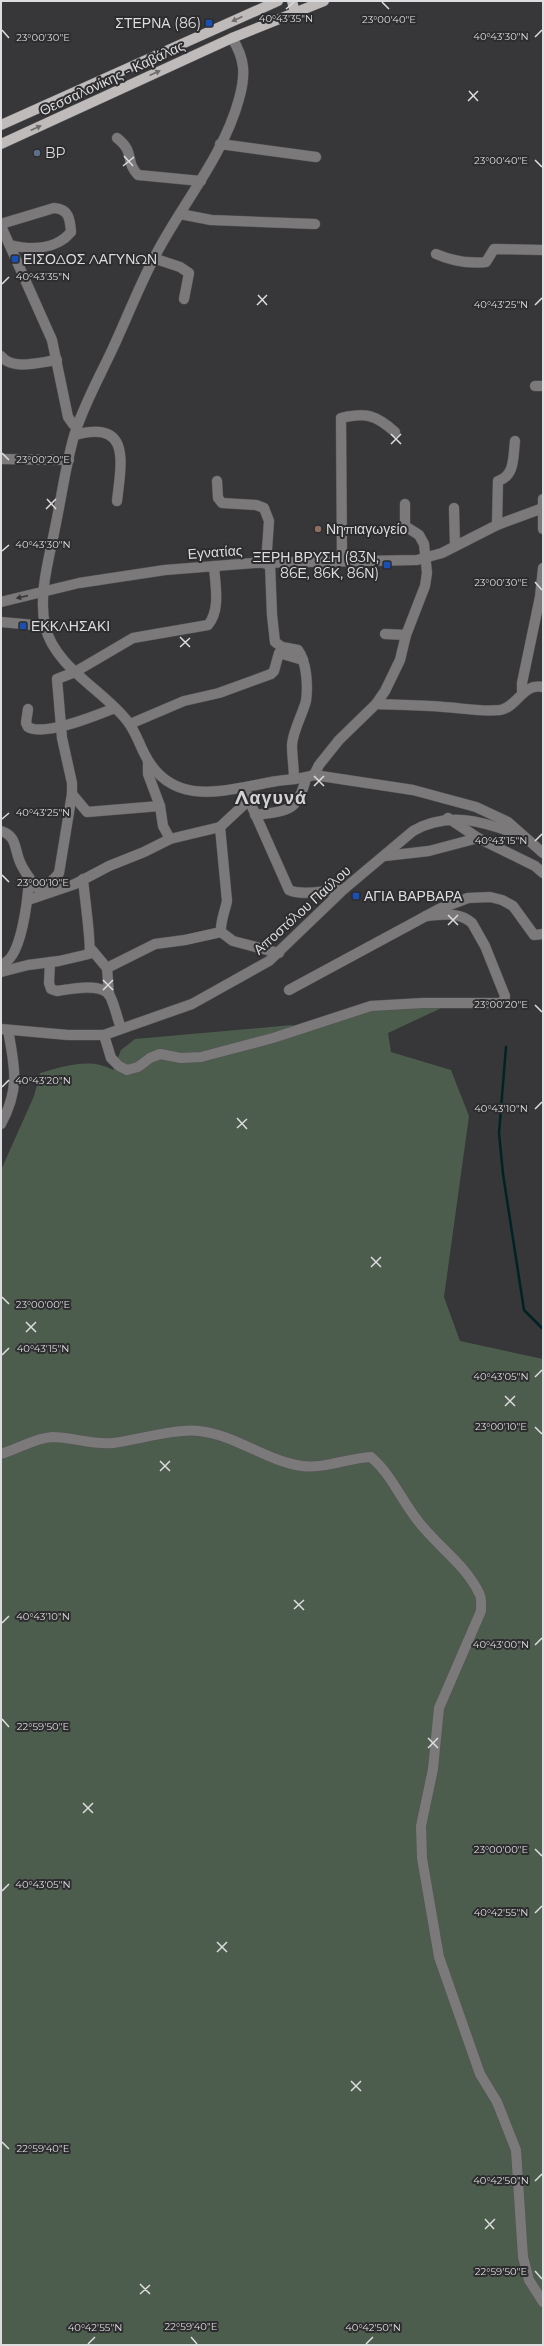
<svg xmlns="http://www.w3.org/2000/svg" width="544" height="2346" font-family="Montserrat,sans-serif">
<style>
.green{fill:#4c5d4d}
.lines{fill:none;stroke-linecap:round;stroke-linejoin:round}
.stream{stroke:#002326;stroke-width:2.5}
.minor-casing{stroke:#555456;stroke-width:11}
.major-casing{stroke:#555456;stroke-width:11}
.minor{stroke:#7b7979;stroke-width:10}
.major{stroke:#bebbba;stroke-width:10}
.oneway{fill:#6e6c6d}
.oneway2{fill:#393839}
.ticks{fill:none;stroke:#dddcde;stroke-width:1.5}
.transit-dot{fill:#1a4fb4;stroke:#2d2c2e;stroke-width:1.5}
.service-dot{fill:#5c6f8a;stroke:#2d2c2e;stroke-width:1.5}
.education-dot{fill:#8d6e63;stroke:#2d2c2e;stroke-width:1.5}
.labels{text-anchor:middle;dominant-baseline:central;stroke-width:4;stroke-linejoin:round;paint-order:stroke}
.poi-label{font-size:14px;fill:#dddcde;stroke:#2d2c2e;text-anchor:start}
.street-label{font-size:14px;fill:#dddcde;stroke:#2d2c2e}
.district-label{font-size:18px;font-weight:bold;letter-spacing:1px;fill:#d4d2d5;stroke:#2d2c2e}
.ticks-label{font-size:10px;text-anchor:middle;fill:#dddcde;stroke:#2d2c2e;stroke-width:4;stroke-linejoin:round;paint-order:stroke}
</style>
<rect width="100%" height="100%" fill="#373638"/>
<path class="green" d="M450,1004L388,1033L391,1052L451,1070L469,1116L444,1297L460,1341L543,1359V2345H1V1170L34,1096L40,1073C63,1066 91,1057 113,1070L121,1050L135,1039L292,1025L298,1035L374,1010Z"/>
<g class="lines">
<path class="stream" d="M506,1047L499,1133L503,1174L524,1310L543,1329"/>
<g class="minor-casing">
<g id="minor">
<path d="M232,38C245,59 246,74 239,99C223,158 180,206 153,260C138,289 126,320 112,350C99,378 83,406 74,436C66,464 62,494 56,523C50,556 38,592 45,626C55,668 104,690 128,722C135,731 139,743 144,753C171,808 223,791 271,782C285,779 300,780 314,775L413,790L476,807L508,822L543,853"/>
<path d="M117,138C136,153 124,160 138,175L201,181"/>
<path d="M220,144L316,157"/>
<path d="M180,214L211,220L315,224"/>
<path d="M1,224L54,208C69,209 70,219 71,232C56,250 31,250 10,245"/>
<path d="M1,226L52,340L68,417L73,424L77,427"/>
<path d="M436,254C452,261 468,264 486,262L494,249L543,250"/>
<path d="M153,258L180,267L189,273L184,299"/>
<path d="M1,356C12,371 41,362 57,360"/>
<path d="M535,386H543"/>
<path d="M75,435C132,419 121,464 117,501"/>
<path d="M1,459L69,460"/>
<path d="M217,481L218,498L222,503L256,505L264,508L269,521L266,564"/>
<path d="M543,499V529"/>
<path d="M454,508L455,546"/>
<path d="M497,525L498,481C515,476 513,457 515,441"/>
<path d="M342,561L341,418C366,412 376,415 395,432"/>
<path d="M270,564L272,615L275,642L282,647L298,650C307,662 308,687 306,701C302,716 293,730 292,745C292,756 294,768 294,779"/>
<path d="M1,602L79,583L165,570L254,563L417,560L442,553L497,525L543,508"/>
<path d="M1,622L45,626"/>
<path d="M385,634L406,635"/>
<path d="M522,692V683L540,597L543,568"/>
<path d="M376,704C399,705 421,705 444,707C462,708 481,712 500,710C518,707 522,683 543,687"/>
<path d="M28,709L26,723L28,727C45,737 97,715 115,708"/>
<path d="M130,724L184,701L219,693L271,674L274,671L279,653L303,660"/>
<path d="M148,761V774L160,806L163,826L170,839L220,827L227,901C225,911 220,922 221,932"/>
<path d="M314,775L319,765L339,740L376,704L385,691L400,660L406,635L425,586L427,573L424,544L419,535L405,526V504"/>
<path d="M72,794L87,812L160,806"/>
<path d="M249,800L289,890C301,896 330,891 344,889"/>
<path d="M255,815C287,811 298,812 306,778"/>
<path d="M448,818L478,838L535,866L543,873"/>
<path d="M220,827L249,800V796"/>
<path d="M1,831C17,836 14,848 20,862C23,870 30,878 35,887C45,888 53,881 59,873L72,794V783L62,738L57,679L75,672L133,638L208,625C221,610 215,584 214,566"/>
<path d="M385,856L429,851L478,838"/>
<path d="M28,900L75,884L109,866L144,852L170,839"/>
<path d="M91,949L107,968L109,995"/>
<path d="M50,962L49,983L51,989L57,991C70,989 102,982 110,996C115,1006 117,1018 121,1028"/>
<path d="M1,964C22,961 28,896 29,878"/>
<path d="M107,968L155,944L185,940L221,932L233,941L279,953"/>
<path d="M1,972L28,965L59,961L89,954C92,947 84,893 83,879"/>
<path d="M289,990L439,909L468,898L490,897L502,900L513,906L534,935L543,934"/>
<path d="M1,1029L68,1035H104L192,1004L269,961L344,889L413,831C447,811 482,821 517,834"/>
<path d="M104,1035L111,1058L119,1066L127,1070L138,1067L150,1058L160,1054L181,1058L201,1057L273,1038L371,1006L423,1003H499L504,1001L505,996L485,946L472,923C459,911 442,915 426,916"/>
<path d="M1,1124C20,1089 15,1068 8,1030"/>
<path d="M1,1454C18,1449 35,1438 52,1437C72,1437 92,1445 113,1443C136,1440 178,1428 199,1431C236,1435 266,1461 302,1466C325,1469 348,1458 371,1457C392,1475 401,1500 418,1521C437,1546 465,1564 479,1593C482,1597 481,1605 481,1611L439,1708L433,1769L421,1826L422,1858L439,1957L480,2074L497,2102L516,2150L523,2257L529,2280L543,2302"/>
</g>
</g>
<g class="major-casing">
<g id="major">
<path d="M292,1L295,12"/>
<path d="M1,125L278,1"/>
<path d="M1,144L232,38L324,1"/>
</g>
</g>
<use href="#minor" class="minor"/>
<use href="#major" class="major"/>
</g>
<defs><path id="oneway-solid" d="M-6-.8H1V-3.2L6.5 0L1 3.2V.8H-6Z"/></defs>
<g class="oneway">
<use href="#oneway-solid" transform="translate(237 19) rotate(155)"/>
<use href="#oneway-solid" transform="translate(155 73) rotate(-25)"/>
<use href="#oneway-solid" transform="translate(36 128) rotate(-25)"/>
</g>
<use class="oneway2" href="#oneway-solid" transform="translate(22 597) rotate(167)"/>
<path class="ticks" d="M382,2L389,9M286,9L294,2M2,30L9,38M535,37L542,30M469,91L478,101M468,101L478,91M124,156L133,166M535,160L542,167M123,166L134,157M2,284L9,277M258,295L267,305M257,305L267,295M535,305L542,298M391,434L401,444M391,444L401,434M2,453L9,460M47,499L56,509M46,509L56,499M2,551L9,545M535,582L542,590M180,637L190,647M180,647L190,638M314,776L324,786M314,786L324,776M2,819L9,813M535,841L542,834M2,875L9,882M448,915L458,925M448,925L458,915M103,980L113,990M103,990L113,980M535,1005L542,1012M2,1087L9,1080M535,1109L542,1102M237,1118L247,1129M237,1128L247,1119M371,1257L381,1267M371,1267L381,1257M2,1297L9,1304M26,1322L36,1332M26,1332L36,1322M2,1355L9,1348M535,1377L542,1370M505,1396L515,1406M505,1406L515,1396M535,1427L542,1434M160,1461L170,1471M160,1471L170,1461M294,1600L304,1610M294,1609L304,1600M2,1623L9,1616M535,1645L542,1638M2,1719L9,1727M428,1738L438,1748M428,1748L438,1738M83,1803L93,1813M83,1813L93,1803M535,1849L542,1856M2,1891L9,1884M535,1913L542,1906M217,1942L227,1952M217,1952L227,1942M351,2081L361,2091M351,2091L361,2081M2,2142L9,2149M535,2181L542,2174M485,2219L494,2229M485,2229L495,2219M535,2271L542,2279M140,2284L150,2294M140,2294L150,2285M191,2337L197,2344M88,2344L95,2337M366,2344L373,2337"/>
<g class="transit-dot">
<rect x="205" y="19" width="8" height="8" rx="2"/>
<rect x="11" y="255" width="8" height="8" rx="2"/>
<rect x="383" y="561" width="8" height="8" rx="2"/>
<rect x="19" y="622" width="8" height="8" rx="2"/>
<rect x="352" y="892" width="8" height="8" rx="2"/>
</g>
<circle class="service-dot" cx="37" cy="153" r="4"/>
<circle class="education-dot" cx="318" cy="529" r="4"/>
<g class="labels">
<g class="poi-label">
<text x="201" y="23" text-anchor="end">ΣΤΕΡΝΑ (86)</text>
<text x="45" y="153">BP</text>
<text x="23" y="259">ΕΙΣΟΔΟΣ ΛΑΓΥΝΩΝ</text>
<text x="326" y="529">Νηπιαγωγείο</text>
<text x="379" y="557" text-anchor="end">ΞΕΡΗ ΒΡΥΣΗ (83Ν,<tspan x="379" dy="16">86Ε, 86Κ, 86Ν)</tspan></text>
<text x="31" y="626">ΕΚΚΛΗΣΑΚΙ</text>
<text x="364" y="896">ΑΓΙΑ ΒΑΡΒΑΡΑ</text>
</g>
<g class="street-label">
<text transform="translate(112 78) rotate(-25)">Θεσσαλονίκης - Καβάλας</text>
<text transform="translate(215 552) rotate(-4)">Εγνατίας</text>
<text transform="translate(302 910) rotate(-42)">Αποστόλου Παύλου</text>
</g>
<g class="district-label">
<text x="271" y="798">Λαγυνά</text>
</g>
</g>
<g class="ticks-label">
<text x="286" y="22">40°43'35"N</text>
<text x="389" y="23">23°00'40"E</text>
<text x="501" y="40">40°43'30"N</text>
<text x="43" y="41">23°00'30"E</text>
<text x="501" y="164">23°00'40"E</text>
<text x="43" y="280">40°43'35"N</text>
<text x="501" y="308">40°43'25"N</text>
<text x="43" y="463">23°00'20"E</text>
<text x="43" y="548">40°43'30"N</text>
<text x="501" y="586">23°00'30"E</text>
<text x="43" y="816">40°43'25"N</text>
<text x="501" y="844">40°43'15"N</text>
<text x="43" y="886">23°00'10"E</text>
<text x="501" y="1008">23°00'20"E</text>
<text x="43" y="1084">40°43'20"N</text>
<text x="501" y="1112">40°43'10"N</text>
<text x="43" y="1308">23°00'00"E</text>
<text x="43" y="1352">40°43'15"N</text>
<text x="501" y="1380">40°43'05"N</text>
<text x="501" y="1430">23°00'10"E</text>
<text x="43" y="1620">40°43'10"N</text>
<text x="501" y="1648">40°43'00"N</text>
<text x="43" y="1730">22°59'50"E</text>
<text x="501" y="1853">23°00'00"E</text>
<text x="43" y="1888">40°43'05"N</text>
<text x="501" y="1916">40°42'55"N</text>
<text x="43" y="2152">22°59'40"E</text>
<text x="501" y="2184">40°42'50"N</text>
<text x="501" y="2275">22°59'50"E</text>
<text x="191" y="2330">22°59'40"E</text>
<text x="95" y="2331">40°42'55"N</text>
<text x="373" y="2331">40°42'50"N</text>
</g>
<rect width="544" height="2346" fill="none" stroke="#dddcde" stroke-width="4"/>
</svg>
